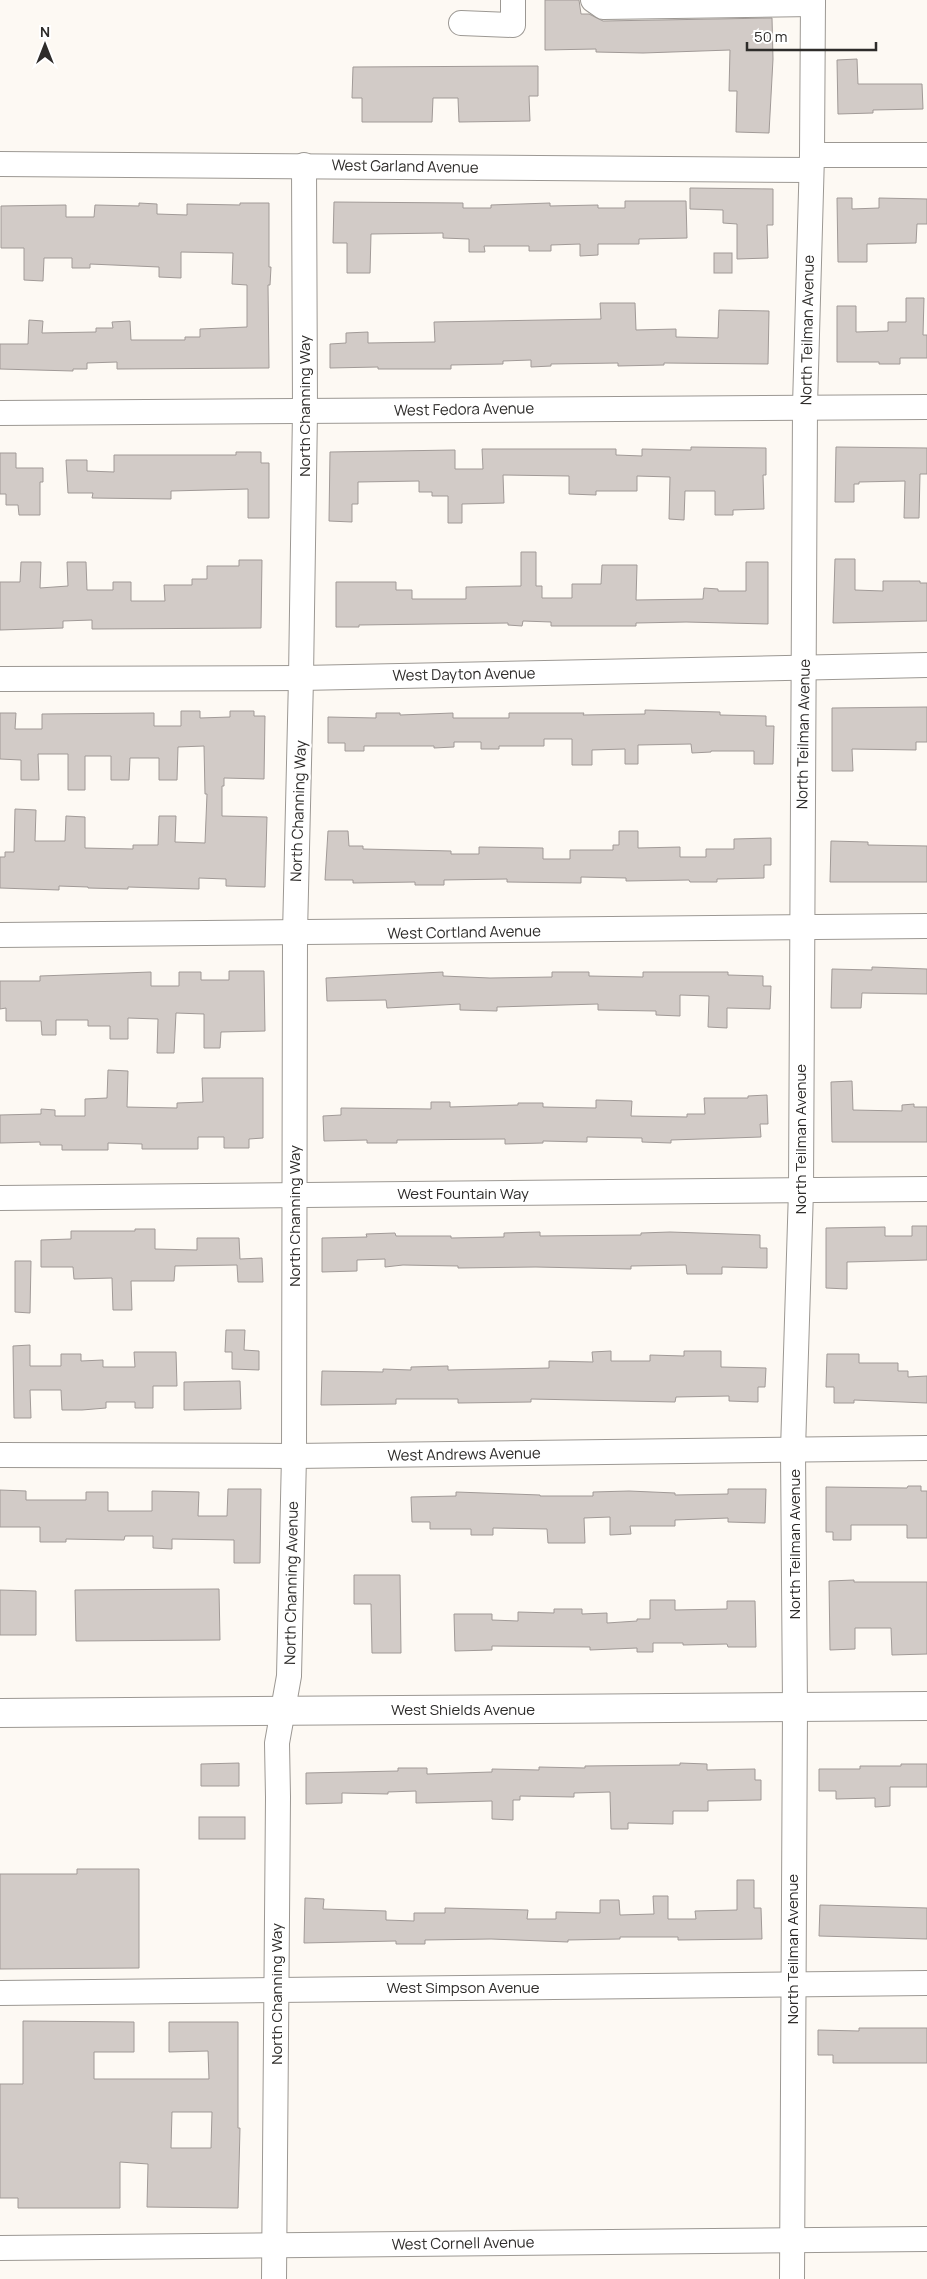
<svg xmlns="http://www.w3.org/2000/svg" width="927" height="2279" font-family="Manrope,sans-serif">
<style>
.building{fill:#d2cbc7;stroke:#a19a97;fill-rule:evenodd}
.lines{fill:none;stroke-linecap:round;stroke-linejoin:round}
.minor-casing{stroke:#9c9893;stroke-width:26}
.major-casing{stroke:#9c9893;stroke-width:30}
.minor{stroke:#fff;stroke-width:24}
.major{stroke:#fff;stroke-width:28}
.labels{text-anchor:middle;dominant-baseline:central;stroke-width:4.5;stroke-linejoin:round;paint-order:stroke}
.street-label{font-size:15px;fill:#2e2c2a;stroke:#fff}
</style>
<rect width="100%" height="100%" fill="#fdf9f3"/>
<g class="building">
<path d="M545,0H579L581,14H589L603,21L772,18L773,59L769,133L736,132L737,91H729L730,50L643,53L596,52V49L545,50Z"/>
<path d="M857,59L858,84H922L923,109L873,110V113L838,114L837,60Z"/>
<path d="M538,66V96H529L530,121L459,122L458,98H433L432,122H362V98H352L353,67Z"/>
<path d="M690,188L773,189V225H767L768,258L737,259V224L723,223V210L690,209Z"/>
<path d="M837,198H852V209L879,208V198L927,199V224H917L916,243L867,244V262H838Z"/>
<path d="M625,201H686L687,238L639,239V244H598V255L580,256V244L551,245V251H529V246H484L485,252H469V239L443,238V233L371,234L370,273H347V243H333L334,202L463,203V208H491V205L550,203V206L598,205V208H625Z"/>
<path d="M139,203L157,204V214L187,215V204L240,205V203H269V267H271L270,285H268L269,368L117,369V362L87,363V369H73V371L0,369V344H28L29,320L43,321L42,333L96,332V328H113L112,322L130,321L131,340H185V337H200V329L247,327V285L232,284L233,253L181,252V278L159,277V267L90,264V268H72V258H44L43,281L24,280V248H1V206L66,205V217H94L95,205L139,206Z"/>
<rect x="714" y="253" width="18" height="20"/>
<path d="M906,298H924L923,335H927V358H900V364H879V362H837V306H856V332L888,331V322H906Z"/>
<path d="M600,303H635L636,330L676,329V337L718,338L719,310L769,311L768,364L664,363V365L618,366V363L551,364V366L531,367V360L503,361V364L451,365V369H378V367L330,368V344L346,343V333L368,332V343L435,342L434,322L601,319Z"/>
<path d="M691,447L766,448V475H763L764,509L733,510V515H715V491H685L684,520L669,519L670,477L637,476V491H596V495L569,494V476L503,475L504,503L462,504V523H448V496H432V492H419V481L358,482V504H352V522L329,521L330,452L455,450V469H483L482,449H616V455L642,456V449L691,450Z"/>
<path d="M836,447L927,448V474H920L919,518H904L905,481L859,482V484H854V502H835Z"/>
<path d="M236,452H261V463H269V518H248V489L171,491V499L92,498L93,493H68L66,460H87V471L114,472V455H236Z"/>
<path d="M0,453H16V468H43V482H40V515H19L18,505H6V494H0Z"/>
<path d="M521,552H536V586H542V598H572V584H601L602,565H637L636,600L703,599L704,588L718,589V591H746V562H768V624L686,622L636,623V626H551V622L523,621L522,626L508,625V623L359,625V627H336V582H396V590H412V599H466V587L521,586Z"/>
<path d="M835,559H855V590L883,591V581H920V583H927V621L833,623Z"/>
<path d="M239,560H262L261,628L92,629V620L63,621V628L0,630V582H20L21,562H41L40,588L68,586L67,562H86L87,590H113V582H131V601H165L164,585H192V579H207V566H239Z"/>
<path d="M927,707V742H916V750L852,749L853,771H832V708Z"/>
<path d="M645,710L720,712V715L766,716V726H774L773,764H754V751H711V752L692,753L691,744L638,745V764H625V749L592,750V765H572V739H544V746H499V749H481V742H454V747L434,748V746H364V751H345V743H328V717L376,718V713H400V715L453,713V718H509V713H584L583,715L645,714Z"/>
<path d="M181,711H200V718L230,717V711H254V716H265L264,779L224,778V786H222V816L267,817L265,887L226,886V879L199,878V889L128,887V889L88,888V887L59,886V890L0,888V857H5V852H14L15,809L36,810L35,841H65L66,816L85,817V848L133,849V845H158L159,816H176L175,842L205,843L207,794H205L204,746L178,747L177,780H159V758H130L129,780H111V756H85V790H68V754H38L39,780H21V760L0,759V713H16L15,729H42V714L154,713V726H181Z"/>
<path d="M328,831H348L349,846H363V849L451,851V854H479V847L543,848V859H570V850H613V845H619V831H638V848L680,847V857H706V849H734V839L771,838V865H764V878L717,879V882H690L689,880L626,881V878L581,877V883L507,882V879L444,880V885H415V882L353,883V880H325Z"/>
<path d="M831,841L868,842V845L927,846V882H830Z"/>
<path d="M872,967L927,969V994L862,993L861,1008H831L832,969L872,970Z"/>
<path d="M229,971H264L265,1031L221,1032L220,1048H204V1014L176,1013L174,1053H157L158,1019L128,1018V1039H110V1026H88V1020H56V1035H42L41,1021H6V1008L0,1009V981H40V976L151,972V986H179V972H201V980H229Z"/>
<path d="M443,972V976L490,978L552,977V972H589V976L643,977V972H728V975L763,976V986H771L770,1009L727,1008V1028L708,1027L709,996L680,995V1016L656,1015V1011L598,1010V1004L497,1007V1011L460,1010V1004L387,1008L386,1000L327,1001L326,978Z"/>
<path d="M108,1070L128,1071L127,1107L177,1108V1103L203,1102L202,1078H263V1138L249,1139V1148H224V1137H198V1149H142V1144L108,1143V1150H62V1145H40V1142L0,1143V1115L41,1114V1109L55,1110V1116H85V1099L107,1098Z"/>
<path d="M852,1081L853,1110L902,1111V1105L914,1104V1107H927V1142H832L831,1082Z"/>
<path d="M767,1095L768,1124H760L761,1137L671,1140V1143L642,1142V1138L587,1137V1142L543,1141V1143L505,1144V1139L397,1140V1143H367V1140L324,1141L323,1116L341,1115V1108L431,1109V1102H450V1107L518,1105V1103H543V1107L596,1108V1100L632,1101L631,1116L687,1117V1114H705L704,1098H748V1096Z"/>
<path d="M912,1226H927V1260L847,1262V1289L826,1288V1228L885,1227V1236H912Z"/>
<path d="M135,1229H155V1249L197,1250V1238H239L240,1259L262,1258L263,1282H238L237,1265L175,1266L174,1281H131L132,1310H113L112,1278L74,1279L73,1267H41V1240L71,1239V1231H135Z"/>
<path d="M540,1232V1236L641,1235V1233L670,1232L760,1235V1248H767V1268L722,1267V1274H687L686,1265L631,1266V1269L536,1267L458,1268V1266L403,1265L385,1267V1259L357,1260V1271L322,1272V1238L367,1237L366,1234L395,1233L396,1236H451V1238L504,1237V1233Z"/>
<path d="M15,1261H31L30,1313L15,1312Z"/>
<path d="M226,1330H245L244,1350L259,1351V1370L232,1369V1352H225Z"/>
<path d="M30,1345V1366H61V1354H81V1361L103,1360V1367H135L134,1352H176L177,1386H153V1408H135V1402H106V1408L82,1410H62L61,1390H30L31,1418H14L13,1346Z"/>
<path d="M611,1351V1361H650V1355L684,1356V1351H721V1367L766,1368L765,1387H758V1402L729,1401V1396L676,1397L675,1402L531,1399V1402L458,1403V1399H396V1404L321,1405L322,1371L383,1372V1369L411,1370V1367L448,1366V1370L549,1368V1361L593,1362L592,1352Z"/>
<path d="M827,1354H859V1363H898V1371H908V1377L927,1376V1403L854,1400V1403H834V1387H826Z"/>
<path d="M240,1381L241,1409L184,1410V1382Z"/>
<path d="M908,1486H921V1491H927V1538H907V1525H851V1540H833V1532H826V1487L907,1488Z"/>
<path d="M228,1489H261L260,1563H234V1540L172,1539V1549L153,1548V1536H125L124,1540L66,1539V1542H40V1527H0V1490L26,1491V1500H86V1492H108V1511H152V1491L199,1492L198,1516H227Z"/>
<path d="M728,1489H766L765,1523L728,1522V1518L675,1520V1526H630L631,1534L610,1535V1517L584,1518L585,1543H548L547,1529L493,1528V1535H471V1529H430V1522H412L411,1497L456,1496V1492L540,1495V1496H593V1492L629,1491L675,1493V1495L728,1494Z"/>
<path d="M354,1575H400L401,1653H372L371,1604H354Z"/>
<path d="M854,1580V1582H927V1654L892,1655L891,1628H855V1649L830,1650L829,1581Z"/>
<path d="M219,1589L220,1640L76,1641L75,1590Z"/>
<path d="M0,1590L36,1591V1635H0Z"/>
<path d="M650,1600H675V1610L727,1609V1601H755L756,1647H728L727,1644L683,1645V1643H653V1652H637V1648L590,1650V1647L492,1646V1650L455,1651L454,1614H492V1620L518,1621V1612L554,1613V1609H582V1614L607,1613V1623L637,1621V1619H650Z"/>
<path d="M239,1763V1786H201V1764Z"/>
<path d="M680,1763L707,1764V1770L755,1769V1780H761V1800L708,1801V1811H673V1824L628,1823V1829H611L610,1792L574,1793V1797L520,1796V1800H513V1820L492,1819V1801L416,1803V1791L388,1792V1794L342,1793V1803L306,1804V1773L398,1771V1768H427V1774L492,1772V1769L539,1770V1767L585,1768V1766L680,1765Z"/>
<path d="M901,1764H927V1787H890V1806L875,1807V1798L836,1799V1791H819V1769H860V1766H901Z"/>
<rect x="199" y="1817" width="46" height="22"/>
<path d="M77,1869H139V1968L0,1969V1874H77Z"/>
<path d="M737,1880H754V1908H761L762,1939L678,1940V1937H620V1939L568,1940V1942L491,1939L425,1940V1944H396V1941L304,1943L305,1898L324,1899L323,1909L386,1911V1920L414,1921V1913H445V1908L528,1910L527,1919H556V1912L600,1913V1900H619L620,1915L654,1914L653,1896H668V1919H696L695,1911L737,1910Z"/>
<path d="M820,1905L927,1908V1939L819,1936Z"/>
<path d="M23,2021L134,2022V2052H94V2079H209L208,2051L169,2052V2022H238V2128H240L238,2208L147,2207L148,2164L120,2162V2208H18V2198H0V2084H23ZM172,2112H212L211,2148H171Z"/>
<path d="M859,2028H927V2063H833V2055H818V2030L859,2031Z"/>
</g>
<g class="lines">
<g class="minor-casing">
<g id="minor">
<path d="M593,0L603,7L813,4"/>
<path d="M461,23L513,25V0"/>
<path d="M812,155H927"/>
<path d="M0,164L811,170"/>
<path d="M0,413L927,407"/>
<path d="M0,679L301,678L927,665"/>
<path d="M0,935L927,926"/>
<path d="M0,1198L927,1189"/>
<path d="M0,1455L294,1456L927,1448"/>
<path d="M0,1993L927,1983"/>
<path d="M0,2248L927,2239"/>
<path d="M274,2279L278,1797L277,1743L289,1676L294,1456L295,934L301,678L305,411L304,165"/>
<path d="M792,2279L795,1707L793,1450L801,1190L805,406L812,155L813,0"/>
</g>
</g>
<g class="major-casing">
<path id="major" d="M0,1713L927,1706"/>
</g>
<use href="#minor" class="minor"/>
<use href="#major" class="major"/>
</g>
<g class="labels">
<g class="street-label">
<text transform="translate(405 166) rotate(1)">West Garland Avenue</text>
<text transform="translate(807 330) rotate(-89)">North Teilman Avenue</text>
<text transform="translate(304 406) rotate(-90)">North Channing Way</text>
<text transform="translate(464 409) rotate(-1)">West Fedora Avenue</text>
<text transform="translate(464 674) rotate(-1)">West Dayton Avenue</text>
<text transform="translate(803 734) rotate(-89)">North Teilman Avenue</text>
<text transform="translate(298 811) rotate(-88)">North Channing Way</text>
<text transform="translate(464 932) rotate(-1)">West Cortland Avenue</text>
<text transform="translate(800 1139) rotate(-90)">North Teilman Avenue</text>
<text x="463" y="1193">West Fountain Way</text>
<text transform="translate(294 1216) rotate(-90)">North Channing Way</text>
<text transform="translate(464 1454) rotate(-1)">West Andrews Avenue</text>
<text transform="translate(794 1544) rotate(-90)">North Teilman Avenue</text>
<text transform="translate(291 1583) rotate(-89)">North Channing Avenue</text>
<text x="463" y="1709">West Shields Avenue</text>
<text transform="translate(792 1949) rotate(-90)">North Teilman Avenue</text>
<text x="463" y="1987">West Simpson Avenue</text>
<text transform="translate(276 1994) rotate(-90)">North Channing Way</text>
<text transform="translate(463 2243) rotate(-1)">West Cornell Avenue</text>
</g>
</g>
<g transform="translate(45 45)" stroke="#ffffff" stroke-width="4" paint-order="stroke">
<path d="M0-4L9 19L0 12L-9 19Z" fill="#2e2c2a"/>
<text y="-8" font-size="14" font-weight="bold" text-anchor="middle" fill="#2e2c2a">N</text>
</g>
<path d="M747 42v8h129v-8" fill="none" stroke="#2e2c2a" stroke-width="2.5"/>
<text x="754" y="42" font-size="15" fill="#2e2c2a" stroke="#ffffff" stroke-width="4" paint-order="stroke">50 m</text>
</svg>
